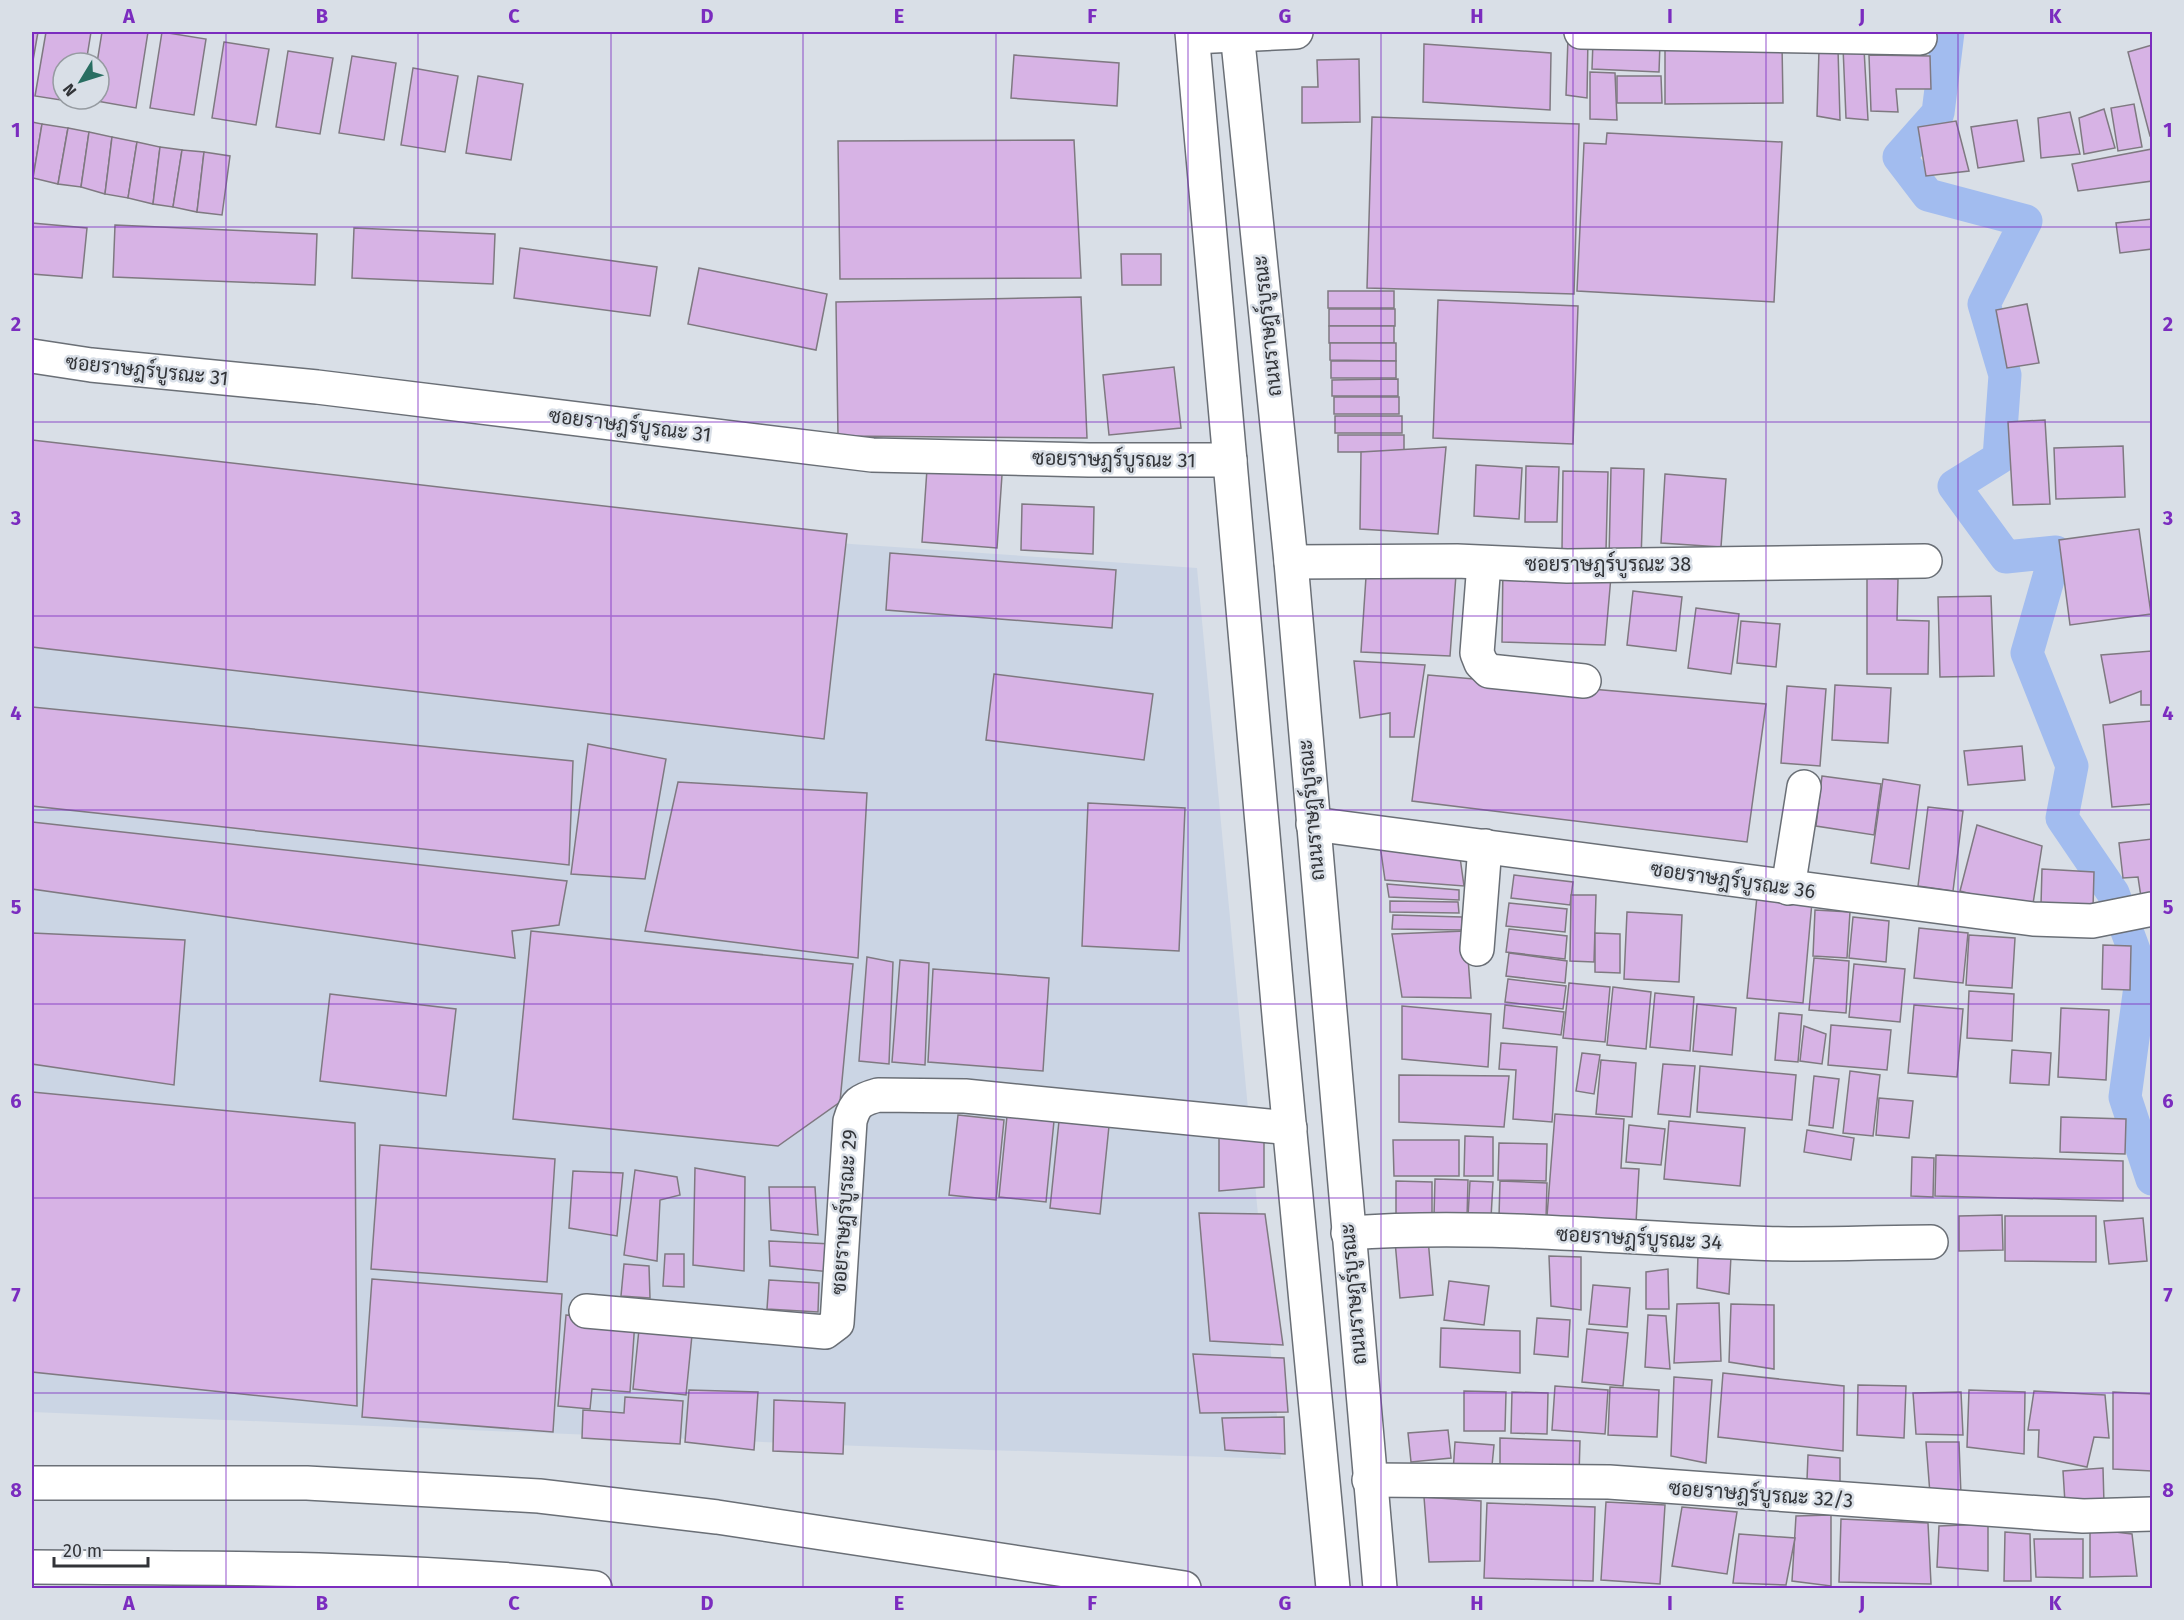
<svg xmlns="http://www.w3.org/2000/svg" width="2184" height="1620" font-family="'Fira Sans',Sarabun,sans-serif">
<style>
.built{fill:#cbd5e4}
.lines{fill:none;stroke-linecap:round;stroke-linejoin:round}
.canal{stroke:#a2bcef;stroke-width:33}
.building{fill:#d7b3e5;stroke:#7f7981;stroke-width:1.5}
.minor-casing{stroke:#6a6f76;stroke-width:36}
.major-casing{stroke:#6a6f76;stroke-width:36}
.highway-casing{stroke:#6a6f76;stroke-width:36}
.minor{stroke:#fff;stroke-width:33}
.major{stroke:#fff;stroke-width:33}
.highway{stroke:#fff;stroke-width:33}
.grid{fill:none;stroke:#7b2cbf;stroke-width:1.5;stroke-opacity:0.55}
.labels{text-anchor:middle;dominant-baseline:central;stroke-width:5;stroke-linejoin:round;paint-order:stroke}
.street-label{font-size:20px;fill:#323438;stroke:#d9dfe7}
.neatline{fill:none;stroke:#7b2cbf;stroke-width:2}
.grid-label{font-size:20px;text-anchor:middle;font-weight:bold;fill:#7b2cbf}
</style>
<rect width="100%" height="100%" fill="#d9dfe7"/>
<path class="built" d="M32,450L851,544L1197,568L1281,1459L860,1446L32,1412Z"/>
<g class="lines">
<path class="canal" d="M1948,32L1938,113L1899,157L1928,195L2026,221L1984,304L2005,375L1999,458L1954,486L2006,557L2056,552L2027,653L2072,766L2062,818L2113,893L2142,972L2125,1097L2152,1179"/>
</g>
<g class="building">
<path d="M32,32H38L32,66Z"/>
<path d="M46,32H91L86,63H63V99H81L80,103L35,96Z"/>
<path d="M102,32H148L136,108L91,100L99,99V63H97Z"/>
<path d="M162,32L206,39L194,115L150,108Z"/>
<path d="M1588,36L1587,98L1566,95L1568,38Z"/>
<path d="M1593,41L1660,43L1659,72L1592,69Z"/>
<path d="M224,42L269,49L256,125L212,118Z"/>
<path d="M1424,44L1551,53L1550,110L1423,102Z"/>
<path d="M1782,44L1783,103L1665,104V45Z"/>
<path d="M2152,45V136H2150L2128,52Z"/>
<path d="M1843,47L1864,49L1868,120L1846,118Z"/>
<path d="M1838,49L1840,120L1817,116L1819,50Z"/>
<path d="M288,51L333,58L320,134L276,127Z"/>
<path d="M1014,55L1119,63L1117,106L1011,98Z"/>
<path d="M1869,55L1930,56L1931,89H1896L1898,112L1871,111Z"/>
<path d="M352,56L396,63L384,140L339,133Z"/>
<path d="M1359,59L1360,122L1302,123V87H1318L1317,60Z"/>
<path d="M413,68L458,76L445,152L401,145Z"/>
<path d="M1590,72L1615,73L1617,120L1590,119Z"/>
<path d="M478,76L523,84L511,160L466,153Z"/>
<path d="M1617,76H1661L1662,103H1617Z"/>
<path d="M2134,104L2142,147L2118,151L2111,108Z"/>
<path d="M2104,109L2115,148L2084,154L2079,118Z"/>
<path d="M2070,112L2080,154L2041,158L2038,118Z"/>
<path d="M1372,117L1579,124L1574,294L1367,288Z"/>
<path d="M2017,120L2024,161L1978,168L1971,127Z"/>
<path d="M1956,121L1969,171L1926,176L1918,127Z"/>
<path d="M32,122L42,124L33,178H32Z"/>
<path d="M42,124L68,128L58,184L33,178Z"/>
<path d="M68,128L89,132L81,187L58,184Z"/>
<path d="M89,132L112,137L105,194L81,187Z"/>
<path d="M1607,133L1782,142L1774,302L1577,291L1584,143L1606,144Z"/>
<path d="M112,137L137,142L128,198L105,194Z"/>
<path d="M1074,140L1081,278L840,279L838,141Z"/>
<path d="M137,142L160,147L153,204L128,198Z"/>
<path d="M160,147L182,150L173,207L153,204Z"/>
<path d="M2152,149V181L2078,191L2072,164Z"/>
<path d="M182,150L204,152L197,212L173,207Z"/>
<path d="M204,152L230,156L222,215L197,212Z"/>
<path d="M2152,219V249L2120,253L2116,223Z"/>
<path d="M32,223L87,228L82,278L32,274Z"/>
<path d="M115,225L317,234L315,285L113,277Z"/>
<path d="M354,228L495,234L493,284L352,278Z"/>
<path d="M520,248L657,267L650,316L514,298Z"/>
<path d="M1121,254H1161V285H1122Z"/>
<path d="M699,268L827,294L816,350L688,324Z"/>
<rect x="1328" y="291" width="66" height="17"/>
<path d="M1081,297L1087,438L838,436L836,302Z"/>
<path d="M1438,300L1578,306L1573,444L1433,438Z"/>
<path d="M2027,304L2039,363L2007,368L1996,310Z"/>
<rect x="1329" y="309" width="66" height="17"/>
<rect x="1329" y="326" width="65" height="17"/>
<path d="M1330,343H1396V361L1330,360Z"/>
<rect x="1331" y="361" width="65" height="17"/>
<path d="M1174,367L1181,428L1109,435L1103,375Z"/>
<path d="M1398,379V396H1332V380Z"/>
<rect x="1334" y="397" width="65" height="17"/>
<rect x="1335" y="416" width="67" height="17"/>
<path d="M2045,420L2050,504L2013,505L2008,422Z"/>
<rect x="1338" y="435" width="66" height="17"/>
<path d="M32,440L847,534L824,739L32,647Z"/>
<path d="M2123,446L2125,497L2056,499L2054,448Z"/>
<path d="M1446,447L1438,534L1360,529L1361,452Z"/>
<path d="M1476,465L1522,468L1519,519L1474,516Z"/>
<path d="M1526,466L1559,467L1557,522H1525Z"/>
<path d="M1611,468L1644,469L1641,560L1609,559Z"/>
<path d="M927,469L1002,475L997,548L922,542Z"/>
<path d="M1563,471L1608,472L1606,551L1562,550Z"/>
<path d="M1665,474L1726,479L1721,547L1661,543Z"/>
<path d="M1022,504L1094,507L1093,554L1021,550Z"/>
<path d="M2139,529L2151,614L2070,625L2059,540Z"/>
<path d="M890,553L1116,570L1112,628L886,610Z"/>
<path d="M1457,561L1450,656L1361,652L1367,562Z"/>
<path d="M1503,563L1612,565L1605,645L1502,642Z"/>
<path d="M1867,578L1898,579L1897,620L1929,621L1928,674H1867Z"/>
<path d="M1633,591L1682,597L1676,651L1627,645Z"/>
<path d="M1991,596L1994,676L1940,677L1938,597Z"/>
<path d="M1696,608L1739,614L1731,674L1688,668Z"/>
<path d="M1741,621L1780,624L1776,667L1737,663Z"/>
<path d="M2152,651V705H2141V691L2110,703L2101,655Z"/>
<path d="M1354,661L1425,665L1414,737H1390V713L1360,718Z"/>
<path d="M994,674L1153,694L1144,760L986,740Z"/>
<path d="M1428,675L1766,704L1747,842L1412,801Z"/>
<path d="M1835,685L1891,688L1888,743L1832,740Z"/>
<path d="M1787,686L1826,689L1820,766L1781,763Z"/>
<path d="M32,707L573,761L569,865L32,806Z"/>
<path d="M2152,721V804L2112,807L2103,725Z"/>
<path d="M588,744L666,759L645,879L571,874Z"/>
<path d="M2022,746L2025,780L1968,785L1964,751Z"/>
<path d="M1822,776L1881,784L1874,835L1816,826Z"/>
<path d="M1883,779L1920,785L1909,869L1871,863Z"/>
<path d="M678,782L867,793L858,958L645,931Z"/>
<path d="M1088,803L1185,808L1179,951L1082,946Z"/>
<path d="M1928,807L1963,811L1953,891L1918,886Z"/>
<path d="M32,822L567,881L559,925L512,931L515,958L32,889Z"/>
<path d="M1977,825L2042,846L2032,910L1960,891Z"/>
<path d="M1379,838L1458,843L1464,886L1385,880Z"/>
<path d="M2152,839V895L2141,897L2138,877L2123,878L2119,843Z"/>
<path d="M2042,869L2094,872L2093,908L2041,905Z"/>
<path d="M1514,875L1573,882L1570,905L1511,898Z"/>
<path d="M1387,884L1459,890V900L1389,897Z"/>
<path d="M1571,895H1596L1594,962L1570,961Z"/>
<path d="M1757,896L1812,902L1803,1003L1747,998Z"/>
<path d="M1390,901L1458,902L1459,913L1390,912Z"/>
<path d="M1509,903L1567,909L1565,932L1506,926Z"/>
<path d="M1815,910L1850,912L1847,958L1813,956Z"/>
<path d="M1627,912L1682,915L1679,982L1624,979Z"/>
<path d="M1393,915L1462,917L1463,930L1392,929Z"/>
<path d="M1853,917L1889,921L1886,962L1849,958Z"/>
<path d="M1919,928L1968,933L1963,983L1914,978Z"/>
<path d="M1509,929L1567,936L1565,959L1506,952Z"/>
<path d="M531,931L853,964L840,1102L778,1146L513,1119Z"/>
<path d="M1466,931L1471,998L1402,997L1392,934Z"/>
<path d="M32,933L185,940L174,1085L32,1064Z"/>
<path d="M1595,933L1620,934V973L1595,972Z"/>
<path d="M1969,935L2015,938L2012,988L1966,985Z"/>
<path d="M2103,945L2131,946L2130,990L2102,989Z"/>
<path d="M1509,953L1567,961L1565,983L1506,976Z"/>
<path d="M867,957L893,962L889,1064L859,1061Z"/>
<path d="M1814,958L1849,961L1846,1013L1809,1010Z"/>
<path d="M900,960L929,963L925,1065L892,1062Z"/>
<path d="M1854,964L1905,969L1900,1022L1849,1017Z"/>
<path d="M933,969L1049,978L1043,1071L928,1062Z"/>
<path d="M1508,979L1566,986L1563,1009L1505,1002Z"/>
<path d="M1569,983L1610,987L1605,1042L1563,1038Z"/>
<path d="M1613,987L1651,992L1646,1049L1607,1045Z"/>
<path d="M1969,991L2014,994L2012,1041L1967,1038Z"/>
<path d="M1655,993L1694,997L1690,1051L1650,1047Z"/>
<path d="M330,994L456,1009L446,1096L320,1081Z"/>
<path d="M1697,1004L1736,1008L1732,1055L1693,1051Z"/>
<path d="M1505,1005L1564,1012L1561,1035L1503,1028Z"/>
<path d="M1914,1005L1963,1009L1957,1077L1908,1073Z"/>
<path d="M1402,1006L1491,1014L1488,1067L1402,1059Z"/>
<path d="M2061,1008L2109,1010L2106,1080L2058,1077Z"/>
<path d="M1779,1013L1802,1015L1798,1062L1775,1060Z"/>
<path d="M1831,1025L1891,1030L1887,1070L1828,1065Z"/>
<path d="M1804,1026L1826,1034L1822,1064L1800,1061Z"/>
<path d="M1501,1043L1557,1047L1552,1122L1513,1119L1516,1070L1499,1069Z"/>
<path d="M2012,1050L2051,1053L2049,1085L2010,1083Z"/>
<path d="M1582,1053L1600,1055L1594,1094L1576,1091Z"/>
<path d="M1601,1060L1636,1063L1632,1117L1596,1114Z"/>
<path d="M1663,1064L1695,1066L1690,1117L1658,1114Z"/>
<path d="M1700,1066L1796,1075L1792,1120L1697,1112Z"/>
<path d="M1850,1071L1880,1075L1873,1136L1843,1133Z"/>
<path d="M1399,1075L1509,1076L1504,1127L1399,1122Z"/>
<path d="M1814,1076L1839,1079L1833,1128L1809,1125Z"/>
<path d="M32,1092L355,1123L357,1406L32,1372Z"/>
<path d="M1879,1098L1913,1101L1909,1138L1876,1135Z"/>
<path d="M1555,1114L1624,1119L1621,1168L1639,1169L1636,1223L1547,1216Z"/>
<path d="M958,1115L1004,1120L996,1200L949,1195Z"/>
<path d="M1007,1116L1054,1121L1046,1202L999,1197Z"/>
<path d="M2061,1117L2126,1119L2125,1154L2060,1152Z"/>
<path d="M1059,1121L1109,1126L1100,1214L1050,1208Z"/>
<path d="M1669,1121L1745,1128L1740,1186L1664,1179Z"/>
<path d="M1629,1125L1665,1129L1661,1165L1626,1162Z"/>
<path d="M1807,1130L1854,1138L1851,1160L1804,1152Z"/>
<path d="M1465,1136L1493,1137V1176H1464Z"/>
<path d="M1219,1138H1264V1187L1219,1191Z"/>
<path d="M1393,1140H1459V1176H1394Z"/>
<path d="M1499,1143L1547,1144L1546,1181L1498,1180Z"/>
<path d="M380,1145L555,1159L547,1282L371,1269Z"/>
<path d="M1936,1155L2123,1161V1201L1935,1196Z"/>
<path d="M1912,1157L1934,1158L1933,1197L1911,1196Z"/>
<path d="M695,1168L745,1177L744,1271L693,1265Z"/>
<path d="M635,1170L677,1177L680,1195L660,1200L657,1261L624,1255Z"/>
<path d="M573,1171L623,1173L617,1236L569,1228Z"/>
<path d="M1435,1179L1468,1180L1467,1218L1434,1217Z"/>
<path d="M1396,1181L1432,1182V1217L1396,1216Z"/>
<path d="M1470,1181L1493,1182L1491,1218L1468,1216Z"/>
<path d="M1500,1181L1547,1183L1546,1219L1499,1217Z"/>
<path d="M769,1187H815L818,1235L771,1230Z"/>
<path d="M1199,1213L1265,1214L1283,1345L1210,1341Z"/>
<path d="M2002,1215L2003,1250L1959,1251V1216Z"/>
<path d="M2005,1216H2096V1262L2005,1261Z"/>
<path d="M2143,1218L2147,1261L2109,1264L2104,1221Z"/>
<path d="M1428,1239L1433,1295L1400,1298L1395,1241Z"/>
<path d="M769,1241L832,1244L831,1272L770,1266Z"/>
<path d="M665,1254H684V1287L663,1286Z"/>
<path d="M1698,1254L1731,1256L1729,1294L1697,1288Z"/>
<path d="M1549,1256L1581,1257V1310L1551,1306Z"/>
<path d="M624,1264L649,1266L650,1298L621,1296Z"/>
<path d="M1668,1269L1669,1309H1646V1272Z"/>
<path d="M372,1279L562,1294L553,1432L362,1417Z"/>
<path d="M769,1280L819,1283L818,1312L767,1309Z"/>
<path d="M1449,1281L1489,1286L1484,1325L1444,1320Z"/>
<path d="M1593,1285L1630,1288L1627,1327L1589,1324Z"/>
<path d="M1719,1303L1721,1361L1674,1363L1677,1304Z"/>
<path d="M1731,1304L1774,1305V1369L1729,1362Z"/>
<path d="M566,1315L635,1321L630,1392L592,1389L590,1409L558,1406Z"/>
<path d="M1648,1315L1666,1316L1670,1369L1645,1367Z"/>
<path d="M1537,1318L1570,1320L1568,1357L1534,1354Z"/>
<path d="M1441,1328L1520,1331V1373L1440,1367Z"/>
<path d="M639,1329L692,1335L686,1395L633,1389Z"/>
<path d="M1587,1329L1628,1333L1623,1386L1582,1382Z"/>
<path d="M1193,1354L1284,1358L1288,1412L1200,1413Z"/>
<path d="M1723,1373L1844,1386L1843,1451L1718,1437Z"/>
<path d="M1674,1377L1712,1380L1706,1463L1671,1456Z"/>
<path d="M1858,1385L1906,1386L1904,1438L1857,1435Z"/>
<path d="M1555,1386L1608,1390L1605,1434L1552,1430Z"/>
<path d="M1610,1387L1659,1390L1657,1437L1608,1435Z"/>
<path d="M689,1390L758,1392L754,1450L685,1442Z"/>
<path d="M1969,1390L2025,1392L2024,1454L1967,1447Z"/>
<path d="M1464,1391L1506,1392L1505,1431H1464Z"/>
<path d="M2034,1391L2105,1395L2109,1438L2094,1437L2087,1467L2038,1457L2039,1430H2028Z"/>
<path d="M1512,1392L1548,1393L1547,1434L1511,1433Z"/>
<path d="M1961,1392L1963,1435L1916,1434L1913,1393Z"/>
<path d="M2113,1392L2152,1394V1471L2113,1469Z"/>
<path d="M625,1397L683,1401L680,1444L582,1438L583,1410L624,1413Z"/>
<path d="M774,1400L845,1403L843,1454L773,1451Z"/>
<path d="M1284,1417L1285,1454L1225,1450L1222,1418Z"/>
<path d="M1448,1430L1451,1458L1411,1462L1408,1433Z"/>
<path d="M1500,1438L1580,1441L1579,1475L1500,1472Z"/>
<path d="M1455,1442L1494,1445L1491,1476L1453,1473Z"/>
<path d="M1926,1442H1959L1961,1495L1930,1494Z"/>
<path d="M1808,1455L1840,1458V1487L1807,1480Z"/>
<path d="M2103,1468L2104,1504L2065,1503L2063,1471Z"/>
<path d="M1424,1497L1481,1501L1480,1561L1429,1562Z"/>
<path d="M1606,1502L1665,1505L1660,1584L1601,1580Z"/>
<path d="M1487,1503L1595,1507L1593,1581L1484,1578Z"/>
<path d="M1682,1507L1737,1512L1727,1574L1672,1566Z"/>
<path d="M1831,1515V1586L1792,1581L1796,1516Z"/>
<path d="M1841,1519L1928,1523L1931,1584L1839,1582Z"/>
<path d="M1988,1524V1571L1937,1567L1939,1526Z"/>
<path d="M2090,1529L2132,1534L2137,1576L2090,1577Z"/>
<path d="M2005,1532L2030,1534L2031,1581H2004Z"/>
<path d="M1739,1534L1795,1538L1786,1585L1733,1583Z"/>
<path d="M2034,1539H2083V1578L2036,1577Z"/>
</g>
<g class="lines">
<g class="minor-casing">
<g id="minor">
<path d="M1581,32L1920,38"/>
<path d="M1193,37L1296,32"/>
<path d="M32,356L91,365L317,387L872,455L1089,460H1230"/>
<path d="M1291,562L1457,561L1567,566L1925,561"/>
<path d="M1484,563L1477,653L1481,663L1489,671L1584,681"/>
<path d="M1313,824L2033,919L2092,921L2152,909"/>
<path d="M1788,888L1804,787"/>
<path d="M1477,949L1485,846"/>
<path d="M1348,1233C1483,1223 1618,1238 1753,1243C1812,1246 1872,1242 1931,1242"/>
<path d="M586,1311L825,1332L837,1323L850,1121C855,1103 860,1100 878,1095L965,1096L1290,1128"/>
<path d="M1369,1480L1609,1482L2083,1516L2152,1514"/>
</g>
</g>
<g class="major-casing">
<g id="major">
<path d="M1192,32L1280,1027L1333,1588"/>
<path d="M1237,32L1291,562L1380,1588"/>
</g>
</g>
<g class="highway-casing">
<g id="highway">
<path d="M32,1483H307L539,1496L717,1517L1184,1588"/>
<path d="M32,1567C220,1568 408,1567 595,1588"/>
</g>
</g>
<use href="#minor" class="minor"/>
<use href="#major" class="major"/>
<use href="#highway" class="highway"/>
</g>
<path class="grid" d="M226,32V1588M418,32V1588M611,32V1588M803,32V1588M996,32V1588M1188,32V1588M1381,32V1588M1573,32V1588M1766,32V1588M1958,32V1588M32,227H2152M32,422H2152M32,616H2152M32,810H2152M32,1004H2152M32,1198H2152M32,1393H2152"/>
<g class="labels">
<g class="street-label">
<text transform="translate(1267 326) rotate(-96)">ถนนราษฎร์บูรณะ</text>
<text transform="translate(147 370) rotate(6)">ซอยราษฎร์บูรณะ 31</text>
<text transform="translate(630 425) rotate(7)">ซอยราษฎร์บูรณะ 31</text>
<text transform="translate(1114 459) rotate(1)">ซอยราษฎร์บูรณะ 31</text>
<text x="1608" y="564">ซอยราษฎร์บูรณะ 38</text>
<text transform="translate(1311 810) rotate(-95)">ถนนราษฎร์บูรณะ</text>
<text transform="translate(1733 880) rotate(8)">ซอยราษฎร์บูรณะ 36</text>
<text transform="translate(844 1212) rotate(-86)">ซอยราษฎร์บูรณะ 29</text>
<text transform="translate(1639 1238) rotate(3)">ซอยราษฎร์บูรณะ 34</text>
<text transform="translate(1353 1294) rotate(-95)">ถนนราษฎร์บูรณะ</text>
<text transform="translate(1761 1494) rotate(4)">ซอยราษฎร์บูรณะ 32/3</text>
</g>
</g>
<rect width="2184" height="1620" fill="none" stroke="#d9dfe7" stroke-width="66"/>
<g transform="translate(81 81) rotate(232)"><circle r="28" fill="#d9dfe7" stroke="#969ba1" stroke-width="1.5"/>
<path d="M0-4.5L10 22L0 15L-10 22Z" fill="#296e62"/>
<text y="-9" font-size="16" font-weight="bold" text-anchor="middle" fill="#323438">N</text>
</g>
<path d="M54 1557v9h94v-9" fill="none" stroke="#323438" stroke-width="3"/>
<text x="63" y="1557" font-size="18" fill="#323438" stroke="#d9dfe7" stroke-width="4.5" paint-order="stroke">20 m</text>
<rect x="33" y="33" width="2118" height="1554" class="neatline"/>
<g class="grid-label">
<text x="129" y="23">A</text>
<text x="322" y="23">B</text>
<text x="514" y="23">C</text>
<text x="707" y="23">D</text>
<text x="899" y="23">E</text>
<text x="1092" y="23">F</text>
<text x="1285" y="23">G</text>
<text x="1477" y="23">H</text>
<text x="1670" y="23">I</text>
<text x="1862" y="23">J</text>
<text x="2055" y="23">K</text>
<text x="16" y="137">1</text>
<text x="2168" y="137">1</text>
<text x="16" y="331">2</text>
<text x="2168" y="331">2</text>
<text x="16" y="525">3</text>
<text x="2168" y="525">3</text>
<text x="16" y="720">4</text>
<text x="2168" y="720">4</text>
<text x="16" y="914">5</text>
<text x="2168" y="914">5</text>
<text x="16" y="1108">6</text>
<text x="2168" y="1108">6</text>
<text x="16" y="1302">7</text>
<text x="2168" y="1302">7</text>
<text x="16" y="1497">8</text>
<text x="2168" y="1497">8</text>
<text x="129" y="1610">A</text>
<text x="322" y="1610">B</text>
<text x="514" y="1610">C</text>
<text x="707" y="1610">D</text>
<text x="899" y="1610">E</text>
<text x="1092" y="1610">F</text>
<text x="1285" y="1610">G</text>
<text x="1477" y="1610">H</text>
<text x="1670" y="1610">I</text>
<text x="1862" y="1610">J</text>
<text x="2055" y="1610">K</text>
</g>
</svg>
